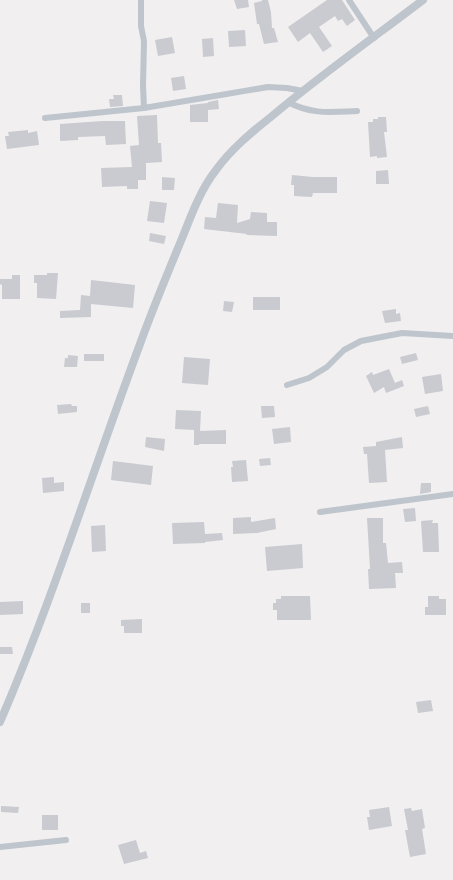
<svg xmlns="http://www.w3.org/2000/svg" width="453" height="880" font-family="Manrope,sans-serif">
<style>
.building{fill:#c9cbd1}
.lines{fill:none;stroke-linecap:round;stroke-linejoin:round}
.minor{stroke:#bec5cc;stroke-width:6}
.tertiary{stroke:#bec5cc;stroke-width:8}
</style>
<rect width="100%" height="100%" fill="#f1efef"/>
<g class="building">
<path d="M234,0H248L249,7L237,9Z"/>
<path d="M262,0H268L271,12L272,28H274L278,42L264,44L259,24H257L254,3L262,1Z"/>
<path d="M327,0H342L355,20L347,26L342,19L338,21L335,16L319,27L332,46L323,52L310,33L298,42L288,27Z"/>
<path d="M245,30L246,46L229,47L228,31Z"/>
<path d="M172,37L175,53L158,56L155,40Z"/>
<path d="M213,38L214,56L203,57L202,39Z"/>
<path d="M184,76L186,89L173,91L171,78Z"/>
<path d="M113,95H122L123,106L110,107L109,99H114Z"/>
<path d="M218,100L219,109L208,110V122H190V105L208,103V102Z"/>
<path d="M157,115L158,143H161L162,162L146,163V180H138V189H127V186L102,187L101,168L132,167L130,146L139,145L137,116Z"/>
<path d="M378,117H386L387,132H384L387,157L377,158V156L370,157L368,122H373V119H378Z"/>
<path d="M102,121H125L126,144L106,145L105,136L78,137V140L60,141V124Z"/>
<path d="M28,130V133L37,131L39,145L7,149L5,136H9L8,132Z"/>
<path d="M388,170L389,184H376V171Z"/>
<path d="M292,175L313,177H337V193H313L312,197L294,196V185H291Z"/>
<path d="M162,177L175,178L174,190H162Z"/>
<path d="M150,201L167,203L164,223L147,221Z"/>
<path d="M218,203L238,205L237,223L250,219L251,212L267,213V222H277V236L246,235L247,234L204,229L205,217L216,218Z"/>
<path d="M150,233L166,236L164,244L149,241Z"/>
<path d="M47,273H58L56,299L37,298V283H34V275H47Z"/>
<path d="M12,275H20V299H2V285L0,284V279H12Z"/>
<path d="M91,280L135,285L133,308L91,304V317L60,318V311L80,310L81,295L90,296Z"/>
<rect x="253" y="297" width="27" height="13"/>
<path d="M224,301L234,302L232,312L223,311Z"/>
<path d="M396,309V314L400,313L401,321L385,323L382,311Z"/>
<path d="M416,353L418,360L402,364L400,357Z"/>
<rect x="84" y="354" width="20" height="7"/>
<path d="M68,355L78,356L77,367H64L65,358H68Z"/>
<path d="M184,357L210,359L208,385L182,383Z"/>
<path d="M389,369L395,383L402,380L404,386L386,393L384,387L374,393L366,376L372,372L373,375Z"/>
<path d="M441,374L443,391L425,394L422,377Z"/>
<path d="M71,404L72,406H77V412L58,414L57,405Z"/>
<path d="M261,406H274L275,417L262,418Z"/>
<path d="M428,406L430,414L416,417L414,409Z"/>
<path d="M176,410L201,411L200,431L226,430V444H199V445H194V430L175,429Z"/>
<path d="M290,427L291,442L274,444L272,429Z"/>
<path d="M146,437L165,439L164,451L145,447Z"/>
<path d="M402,437L403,448L385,450L387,482L369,483L367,454H364L363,447L376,446V442Z"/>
<path d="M270,458L271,465L260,466L259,459Z"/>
<path d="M246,460L248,481L232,482L231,467H233L232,461Z"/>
<path d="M113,461L153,466L151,485L111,480Z"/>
<path d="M54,477V483L64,482V491L43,493L42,478Z"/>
<path d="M421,483H431V492L420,494Z"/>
<path d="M415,508L416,521L405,522L403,509Z"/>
<path d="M251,517V522L275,518L276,529L257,533L233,534V518Z"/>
<path d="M367,518H383V543H386L388,563L402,562L403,573H395L396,588L369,589L368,569H370Z"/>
<path d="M433,520L432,523H438L439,552H423L421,521Z"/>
<path d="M204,522L205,534L222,533L223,540L205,542V543L173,544L172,523Z"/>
<path d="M105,525L106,551L92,552L91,526Z"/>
<path d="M302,544L303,568L267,571L265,547Z"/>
<path d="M281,596H310L311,620H277V610H273V603H276V599H281Z"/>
<path d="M428,596H439V599H446V615H425V607H428Z"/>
<path d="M23,601V614L0,615V602Z"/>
<rect x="81" y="603" width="9" height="10"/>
<path d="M142,619V633H124V626H121V620Z"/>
<path d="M0,647H12L13,654H0Z"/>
<path d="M431,700L433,711L418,713L416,702Z"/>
<path d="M1,806L19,807L18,813L1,812Z"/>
<path d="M389,807L392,826L369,830L367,817H370L369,810Z"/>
<path d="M411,808L412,811L422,809L425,828L422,829L426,854L410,857L405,830H408L404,809Z"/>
<rect x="42" y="815" width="16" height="15"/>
<path d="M136,840L140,853L146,851L148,858L124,864L118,845Z"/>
</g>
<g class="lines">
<g class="minor">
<path d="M141,0V26L144,41L143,86L144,108L268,87L287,88L303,91"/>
<path d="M349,0L374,38"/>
<path d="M288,102C312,115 331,112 357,111"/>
<path d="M45,118L144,108"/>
<path d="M287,385L309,378L327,367L344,350L361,341L402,333L453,336"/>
<path d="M320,512L453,494"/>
<path d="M0,847L66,840"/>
</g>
<path class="tertiary" d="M0,722C53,599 93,470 140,344C153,308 168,272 183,236C192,213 201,189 216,170C231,149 252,132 272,116C321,75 373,38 423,0"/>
</g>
</svg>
